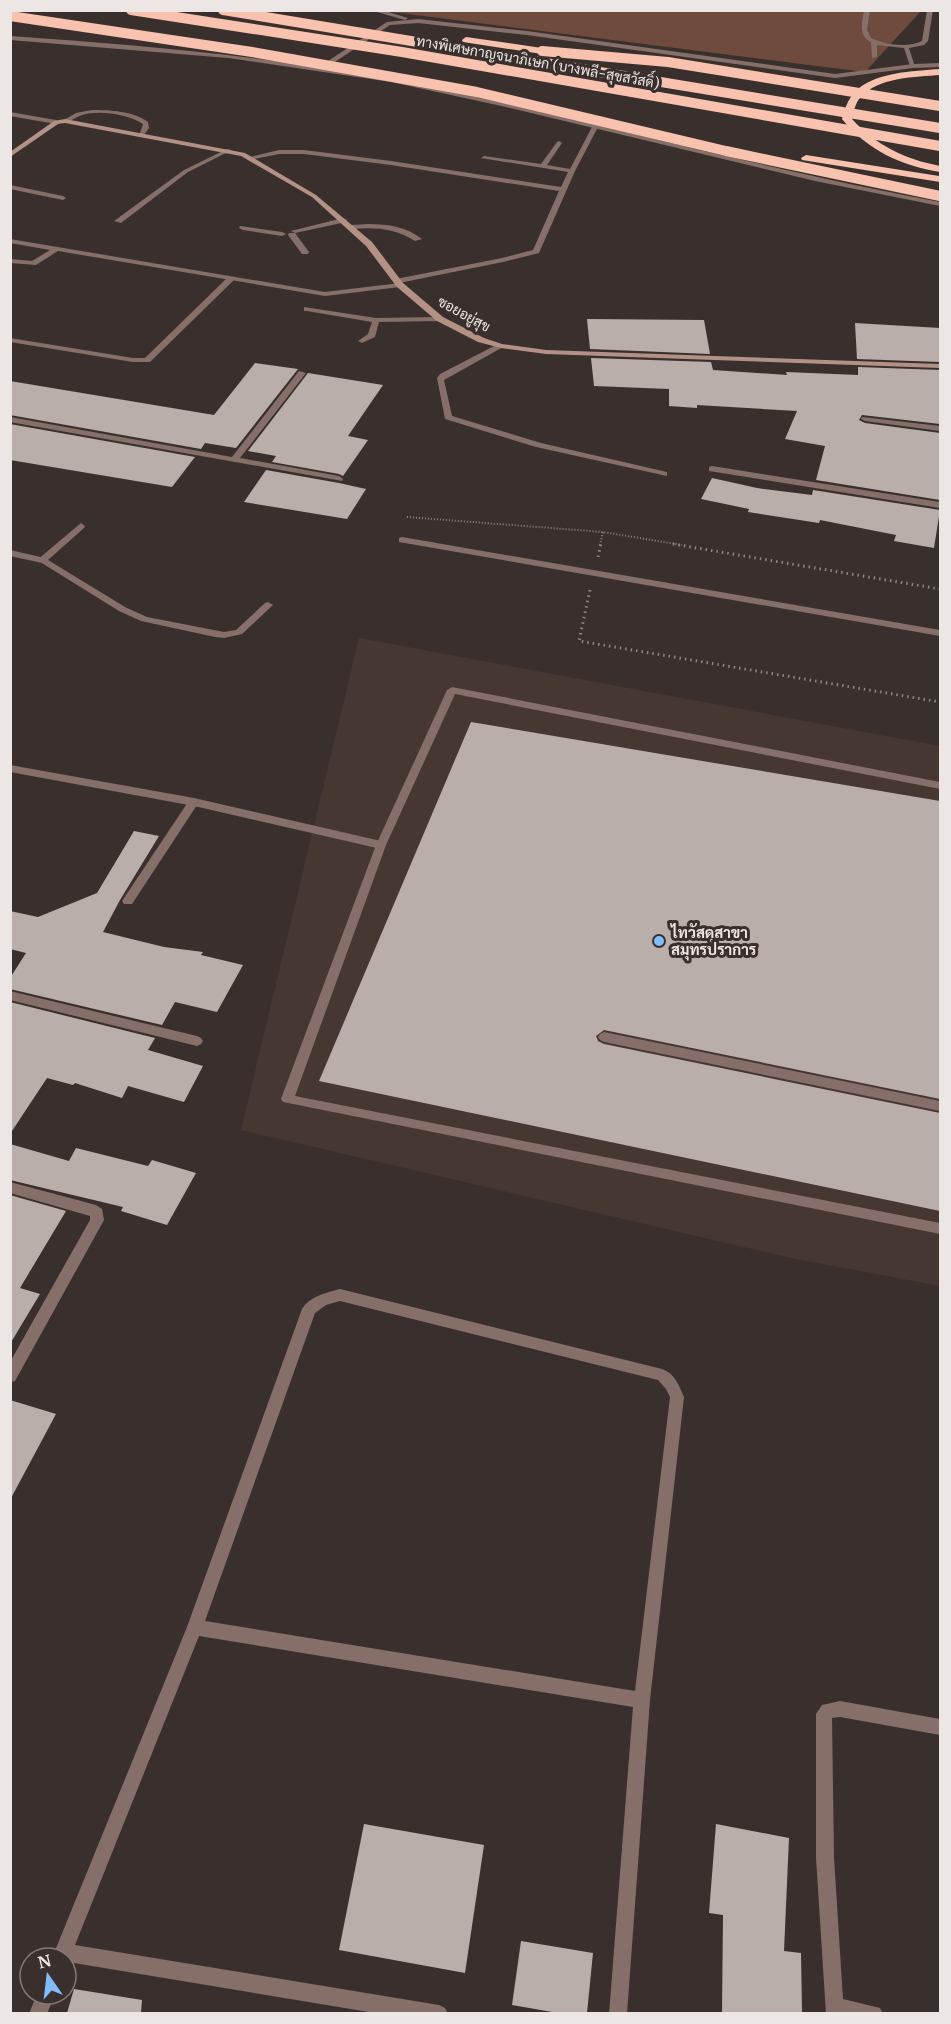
<svg xmlns="http://www.w3.org/2000/svg" width="951" height="2024" font-family="Merriweather,Sarabun,serif">
<style>
.built{fill:#463731}
.green{fill:#6f4b3e}
.building{fill:#baaeab}
.lines{fill:none;stroke-linecap:round;stroke-linejoin:round}
.path-far1{stroke:#8d8683;stroke-width:2;stroke-dasharray:1 2;stroke-linecap:butt}
.path{stroke:#8d8683;stroke-width:3;stroke-dasharray:1.5 4;stroke-linecap:butt}
.lane{fill:#856f68;fill-rule:evenodd}
.street{fill:#856f68;fill-rule:evenodd}
.secondary{fill:#b49185;fill-rule:evenodd}
.highway{fill:#f8c2af;fill-rule:evenodd}
.highway-bridge{stroke:#f8c2af;stroke-width:10}
.poi-dot{fill:#81bdfa;stroke:#39302d;stroke-width:2}
.labels{text-anchor:middle;dominant-baseline:central;stroke-width:6;stroke-linejoin:round;paint-order:stroke}
.far-street-label{font-size:14px;fill:#ece6e4;stroke:#39302d}
.poi-label{font-size:15px;font-weight:bold;fill:#ece6e4;stroke:#39302d;text-anchor:start}
</style>
<rect width="100%" height="100%" fill="#39302d"/>
<path class="built" d="M359,638L940,746V1286L791,1258L241,1130Z"/>
<path class="green" d="M384,11H921L865,72Z"/>
<g class="building">
<path d="M587,319L704,320L710,354L590,349Z"/>
<path d="M855,323L940,328V362L857,359Z"/>
<path d="M591,358L711,362L713,370L787,375L786,372L858,375V367L940,370V424L862,415L859,420L865,423L940,433V500L816,480L825,446L785,439L797,411L697,405V408L669,406V389L594,386Z"/>
<path d="M255,363L298,369L236,448L205,443L201,449L10,415V381L214,415Z"/>
<path d="M308,373L383,385L348,436L368,440L343,476L339,474L272,462L276,456L248,451Z"/>
<path d="M10,424L195,457L172,487L10,460Z"/>
<path d="M266,470L339,483L366,489L347,519L244,502Z"/>
<path d="M712,478L757,488L812,495L813,490L940,510L934,548L894,541L896,535L820,520L819,523L748,512L749,509L701,499Z"/>
<path d="M471,722L940,801V1099L604,1030L596,1036L598,1041L604,1044L940,1113V1211L319,1081Z"/>
<path d="M134,831L159,836L120,900L103,932L164,947L203,952L201,955L243,965L217,1012L175,1002L162,1025L10,989V978L26,953L10,949V911L38,917L97,893Z"/>
<path d="M10,1002L155,1038L148,1050L203,1066L184,1102L128,1086L122,1098L75,1083L73,1085L47,1078L10,1134Z"/>
<path d="M10,1144L69,1161L76,1148L148,1166L152,1160L196,1173L167,1225L121,1211L123,1207L10,1180Z"/>
<path d="M10,1195L66,1211L20,1288L40,1294L10,1344Z"/>
<path d="M10,1400L56,1414L10,1500Z"/>
<path d="M364,1824L484,1845L465,1973L339,1950Z"/>
<path d="M716,1824L789,1838L784,1951L801,1953L802,2013H722L723,1915L709,1913Z"/>
<path d="M521,1941L593,1953L587,2013H558L512,2005Z"/>
<path d="M74,1989L142,2000L141,2013H67Z"/>
</g>
<g class="lines">
<g class="path-far1">
<path d="M407,517L603,532L682,545"/>
<path d="M600,545L603,532"/>
</g>
<g class="path">
<path d="M673,544L940,589"/>
<path d="M598,557L601,544"/>
<path d="M590,590L579,641L940,702"/>
</g>
<g class="lane">
<path d="M864,10H870L867,30L871,38C885,45 908,48 922,41L927,10H933L928,41L924,45L909,48L915,67L910,66L904,48L877,45V57L872,58L871,42C858,35 862,24 864,10Z"/>
<path d="M92,110C110,110 133,111 148,122L149,128L143,136H139L143,124C128,114 99,110 82,115C76,117 71,121 65,123L62,121L76,113Z"/>
<path d="M595,125L598,127L575,171L539,253L503,262L399,283L395,281L396,279L502,258L533,250L559,191L391,165L304,154H279L249,160L246,158L279,150H304L391,161L561,187L568,172L481,158L484,156L541,164L557,142L559,141L562,143L547,165L570,169L592,127Z"/>
<path d="M227,149L232,150L188,172L121,223L114,221L184,170Z"/>
<path d="M10,185L63,196L66,198L63,200L10,189Z"/>
<path d="M369,224C388,224 407,227 422,239L415,241C395,228 375,227 351,229L347,227L351,225Z"/>
<path d="M228,277L235,279L150,362H133L10,342V338L133,358H145Z"/>
<path d="M304,307L376,318L440,317L444,319L440,321L379,322L375,337L362,343L358,341L368,334L372,322L307,311H304Z"/>
<path d="M498,344L505,346L444,380L452,416L541,443L667,472V476L536,447L445,419L437,378L440,374Z"/>
<path d="M81,523L85,526L84,528L48,560L125,607L147,617L224,632L236,630L265,603L268,602L273,605L242,634L224,638L215,637L141,621L119,611L37,560Z"/>
<path d="M402,537L940,630V636L399,542V538Z"/>
<path d="M452,687L940,782V789L455,694L386,845L295,1096L940,1223V1234L283,1102L281,1099L376,845L447,690Z"/>
<path d="M194,798L199,802L132,904H124L122,901L190,799Z"/>
<path d="M604,1032L940,1101V1111L604,1042L600,1040L598,1037L600,1034Z"/>
<path d="M840,1701L940,1719V1735L840,1717L832,1718L834,1858L843,1999L880,2008L883,2014H826L816,1858V1714L822,1705Z"/>
</g>
<g class="street">
<path d="M370,10H382L408,18L405,20Z"/>
<path d="M418,19L527,31L835,74L913,64L940,63V67L913,68L835,78L527,35L418,23L390,25L326,68C433,84 538,110 642,136C741,160 840,183 940,202V206L815,181L506,107L391,82L228,58L10,40V36C114,43 217,52 319,67L387,22Z"/>
<path d="M10,112L56,120L59,122L56,124L10,116Z"/>
<path d="M343,218L347,220L346,222L295,233L291,231Z"/>
<path d="M240,226L282,232L286,234L282,236L243,230L239,228Z"/>
<path d="M289,233H295L309,252L308,254H302L288,235Z"/>
<path d="M10,239L325,292L400,283L404,285L400,287L325,296L58,251L36,265L10,263V259L32,261L50,250L10,243Z"/>
<path d="M299,371L306,373L240,458L339,476L343,479L342,481L10,422V417L232,457Z"/>
<path d="M862,417L940,426V431L865,421L861,419Z"/>
<path d="M712,466L940,502V508L709,471V467Z"/>
<path d="M10,550L45,558L47,560L42,563L10,556Z"/>
<path d="M10,765L194,798L381,841L386,845L381,849L194,806L10,772Z"/>
<path d="M10,991L197,1036L201,1038L203,1041L201,1044L197,1046L10,1000Z"/>
<path d="M10,1182L96,1205L102,1209L104,1220L15,1381L10,1382V1362L90,1220V1216L10,1193Z"/>
<path d="M340,1289L662,1369C675,1373 679,1386 684,1397L650,1700L627,2014H609L633,1707L199,1636L75,1945L439,2005L445,2008L448,2014H381L68,1962L66,1965V1958H52L187,1627L302,1309C310,1296 326,1293 340,1289ZM340,1301L658,1380L666,1389L670,1397L635,1691L205,1621L315,1313L326,1305Z"/>
<path d="M37,1994H55L47,2014H29Z"/>
</g>
<path class="secondary" d="M65,119L245,153L316,195L372,242L403,283L443,317L484,338L502,344L546,350L940,364V368L546,354L501,348L478,342L437,321L397,287L366,246L312,197L241,156L65,123L58,124L10,157V152L54,121Z"/>
<g class="highway">
<path d="M466,37L542,48L547,51L542,54L463,42L462,40Z"/>
<path d="M940,69V75C916,77 878,77 861,97C855,103 854,111 852,119C877,146 905,159 940,166V172C902,166 867,150 842,119C845,109 847,101 854,93C872,72 914,71 940,69Z"/>
<path d="M806,155L939,176L940,182L802,160L801,158Z"/>
</g>
<g class="highway-bridge">
<path d="M131,10L402,52L940,146"/>
<path d="M223,10L940,128"/>
<path d="M10,16L252,52L477,92L726,151L940,196"/>
<path d="M542,51L668,62L940,106"/>
</g>
</g>
<circle class="poi-dot" cx="659" cy="941" r="6"/>
<g class="labels">
<g class="far-street-label">
<text transform="translate(538 62) rotate(10)">ทางพิเศษกาญจนาภิเษก (บางพลี-สุขสวัสดิ์)</text>
<text transform="translate(464 314) rotate(29)">ซอยอยู่สุข</text>
</g>
<g class="poi-label">
<text x="671" y="932">ไทวัสดุสาขา<tspan x="671" dy="17">สมุทรปราการ</tspan></text>
</g>
</g>
<rect width="951" height="2024" fill="none" stroke="#ece6e4" stroke-width="24"/>
<g transform="translate(48 1976) rotate(346)"><circle r="28" fill="#39302d" stroke="#817976" stroke-width="1.5"/>
<path d="M0-4.5L10 22L0 15L-10 22Z" fill="#81bdfa"/>
<text y="-9" font-size="16" font-weight="bold" text-anchor="middle" fill="#ece6e4">N</text>
</g>
</svg>
